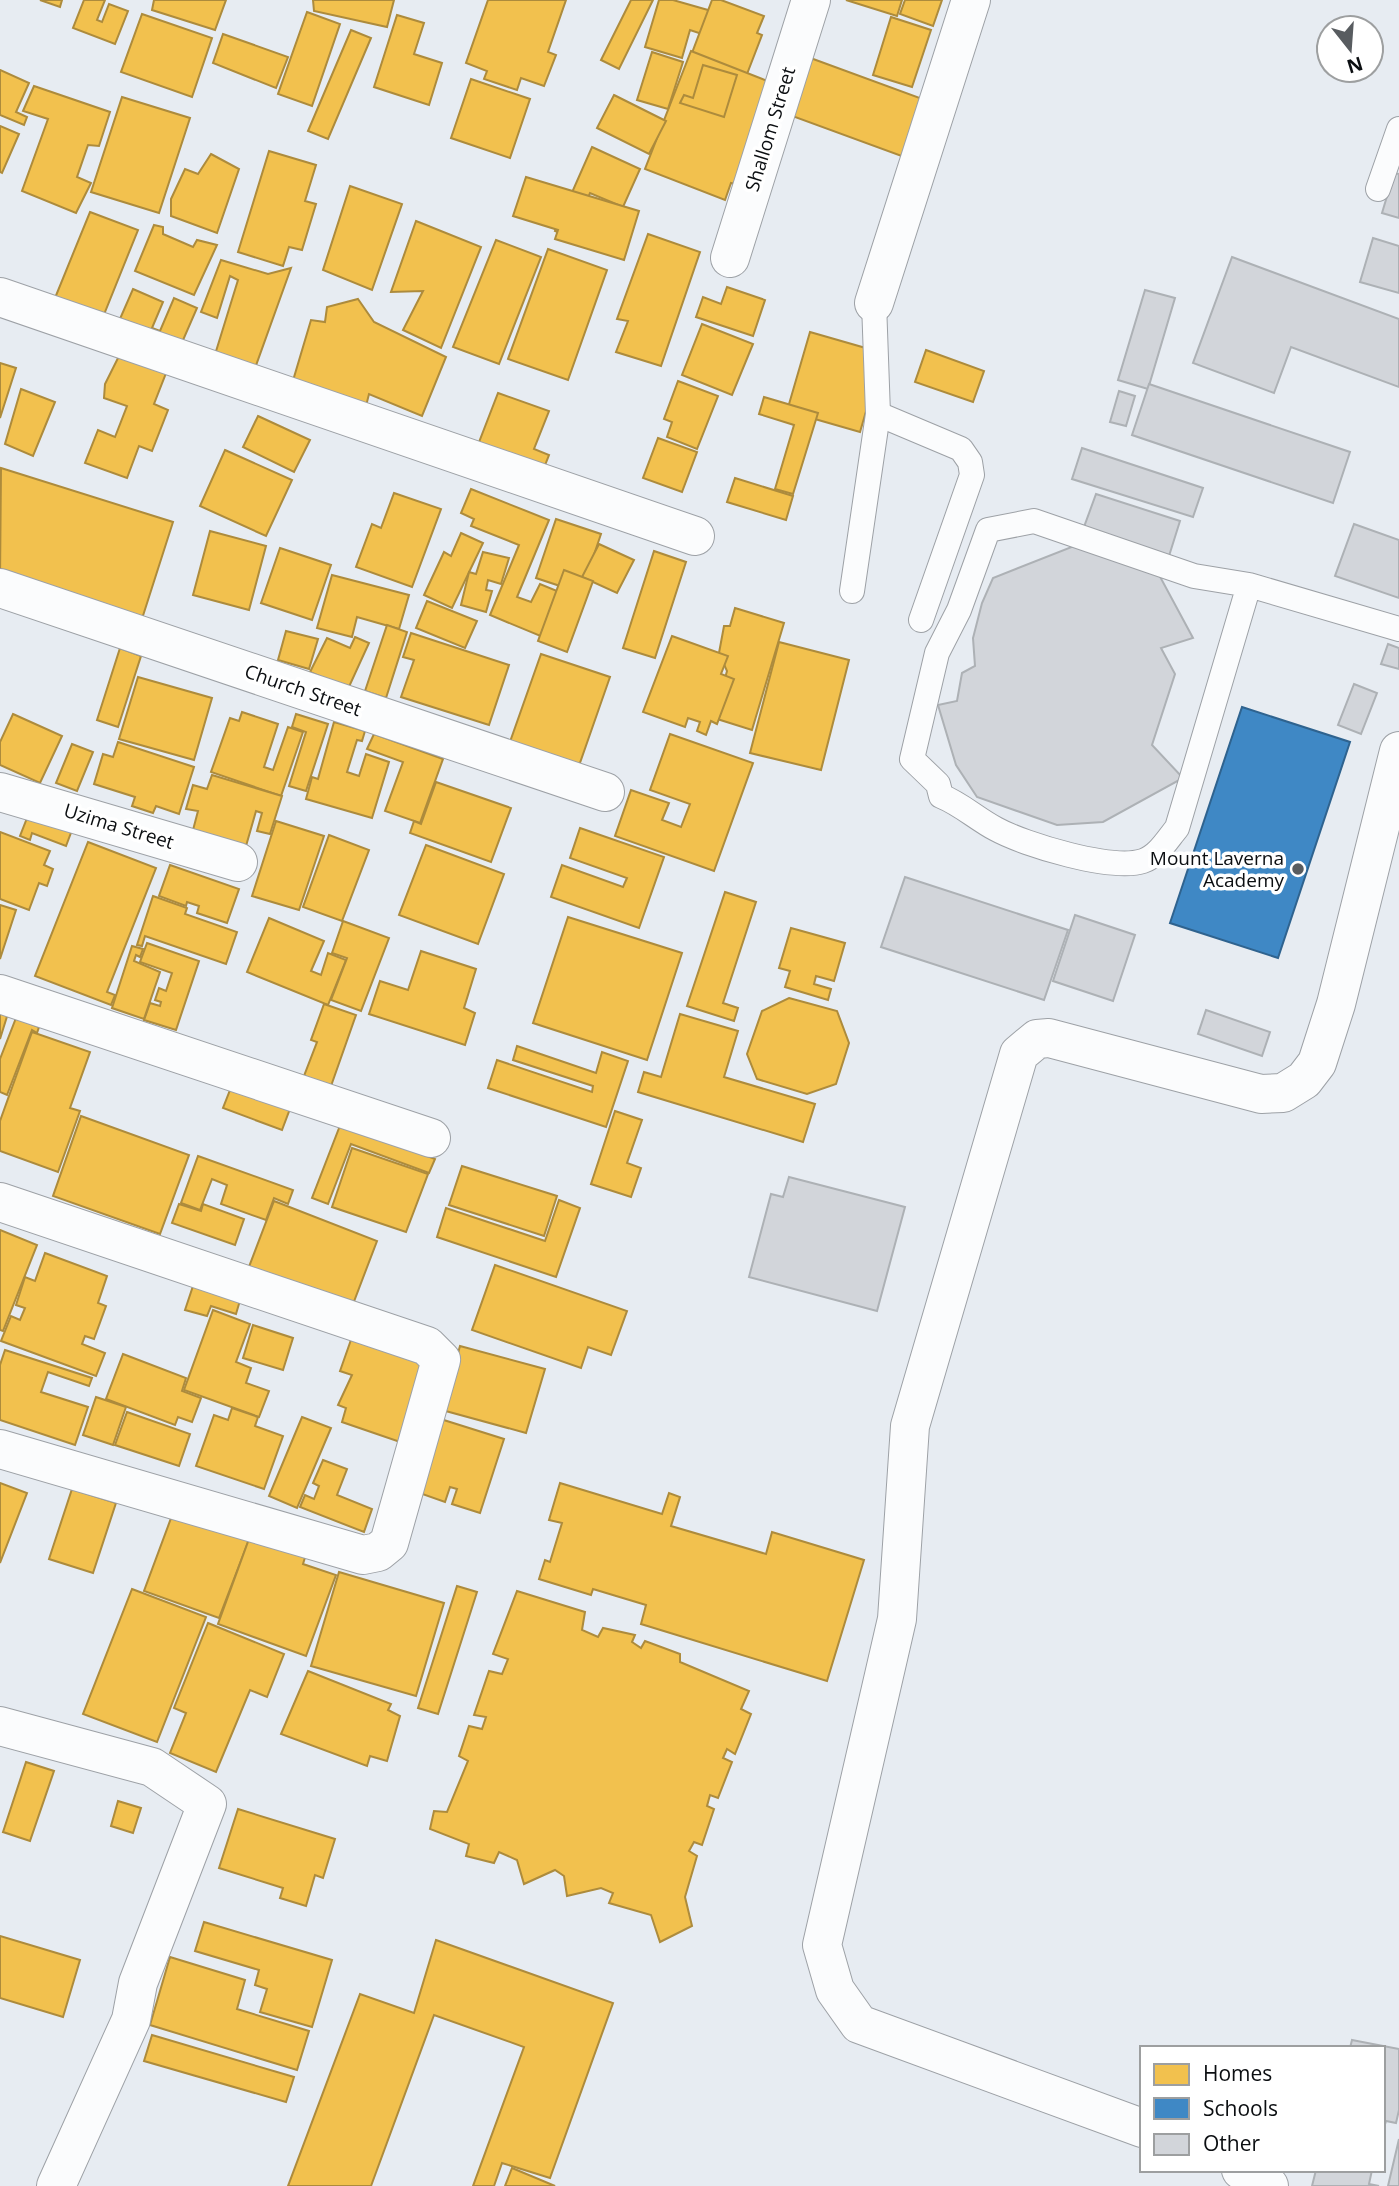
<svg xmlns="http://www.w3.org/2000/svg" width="1399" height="2186" font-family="'Open Sans',sans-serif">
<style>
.homes{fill:#f2c14e;stroke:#ad8b3c;stroke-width:2}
.schools{fill:#3f88c5;stroke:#2f638f;stroke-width:2}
.building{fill:#d2d5da;stroke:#adb1b5;stroke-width:2}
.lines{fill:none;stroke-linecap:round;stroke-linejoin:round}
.service-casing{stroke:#9da1a6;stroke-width:26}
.minor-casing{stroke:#9da1a6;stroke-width:40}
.service{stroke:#fbfcfd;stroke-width:24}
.minor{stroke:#fbfcfd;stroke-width:38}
.poi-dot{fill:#585c60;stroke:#fff;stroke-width:2.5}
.labels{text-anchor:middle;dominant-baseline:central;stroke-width:7;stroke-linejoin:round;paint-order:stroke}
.street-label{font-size:19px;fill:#0b0e11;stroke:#fff}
.poi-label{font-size:19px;fill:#0b0e11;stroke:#fff;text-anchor:end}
</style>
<rect width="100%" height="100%" fill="#e7ecf2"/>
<g class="homes">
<path d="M40,0H62L60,7Z"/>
<path d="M84,0H105L97,20L102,22L109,4L128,11L115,44L73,28Z"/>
<path d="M154,0H226L215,30L152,10Z"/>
<path d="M313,0H394L387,27L314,11Z"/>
<path d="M488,0H566L548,52L556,55L544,86L521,78L517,90L484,79L487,71L466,63Z"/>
<path d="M631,0H653L619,69L601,60Z"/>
<path d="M659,0H673L715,12L708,36L690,30L682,58L645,47Z"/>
<path d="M712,0H721L764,16L757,33L762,35L747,74L692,53Z"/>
<path d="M846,0H902L897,16Z"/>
<path d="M905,0H942L933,26L900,14Z"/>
<path d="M307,12L340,24L312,106L278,94Z"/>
<path d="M142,14L212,38L192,97L121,72Z"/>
<path d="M397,15L424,23L414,54L442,63L429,105L374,87Z"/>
<path d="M891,17L931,30L912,87L873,75Z"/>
<path d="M351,30L371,38L328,139L308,131Z"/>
<path d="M223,34L288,57L276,88L213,63Z"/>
<path d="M691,51L770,82L739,185L731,183L725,200L645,169Z"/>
<path d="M652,52L683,62L668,109L637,100Z"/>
<path d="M805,56L928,101L907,158L784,113Z"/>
<path d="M703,65L737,75L724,117L680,103L684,95L693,98Z"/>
<path d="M0,70L29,83L16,112L27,117L24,125L0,115Z"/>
<path d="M471,79L530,99L510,158L451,138Z"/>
<path d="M34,86L110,112L99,146L88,145L77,177L91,183L76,213L22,191L48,119L23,111Z"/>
<path d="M614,95L666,121L649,154L597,128Z"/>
<path d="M122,97L190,118L159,213L91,192Z"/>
<path d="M0,126L19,134L2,173L0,172Z"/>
<path d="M592,147L640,169L623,207L590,193L587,200L600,206L583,243L555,231Z"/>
<path d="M269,151L316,165L305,201L316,204L302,250L289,247L283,266L238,252Z"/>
<path d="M211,154L239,169L217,233L171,216V199L185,169L198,174Z"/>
<path d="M526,177L639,211L624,260L555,239L558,230L513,216Z"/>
<path d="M350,186L402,204L372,290L323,270Z"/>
<path d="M90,212L138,230L103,317L55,298Z"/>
<path d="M416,221L481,247L441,348L403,330L423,291L391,292Z"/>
<path d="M154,225L163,227V234L193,247L197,240L217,245L194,295L135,271Z"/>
<path d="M648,234L700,252L661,366L616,352L628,321L617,319Z"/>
<path d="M496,240L541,257L499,364L453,347Z"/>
<path d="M548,249L607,270L568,380L508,359Z"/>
<path d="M221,260L268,274L291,268L254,371L213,361L238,280L230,276L217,318L201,312Z"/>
<path d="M727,287L765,300L753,336L696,317L703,297L721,304Z"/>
<path d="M133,289L163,302L152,328L160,331L174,298L197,308L177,354L116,328Z"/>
<path d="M358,299L374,322L446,357L422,416L369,394L365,410L292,384L311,320L325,322L327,307Z"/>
<path d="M702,324L753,344L732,395L682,375Z"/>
<path d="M810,332L883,353L860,432L787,411Z"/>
<path d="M122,350L168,368L154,404L168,410L152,451L139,446L127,478L85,463L98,430L115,437L127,406L104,398L105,384Z"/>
<path d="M926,350L984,371L973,402L915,382Z"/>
<path d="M0,363L16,368L0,418Z"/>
<path d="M678,381L718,396L697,449L667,437L672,422L664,419Z"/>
<path d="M21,389L55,402L33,456L5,444Z"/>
<path d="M498,393L549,411L534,449L549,455L536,488L471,463Z"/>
<path d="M764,397L818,413L793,494L775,489L794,425L759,414Z"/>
<path d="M258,416L310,440L294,472L243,447Z"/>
<path d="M658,438L697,452L682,492L643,478Z"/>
<path d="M225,450L292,480L266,536L200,506Z"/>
<path d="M1,468L173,522L140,625L0,581Z"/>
<path d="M735,478L793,496L786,520L727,502Z"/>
<path d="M471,489L549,520L517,597L531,602L540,584L574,598L555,642L490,615L519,545L471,526L474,519L461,513Z"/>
<path d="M394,493L441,509L412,587L356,567L372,524L381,528Z"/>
<path d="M556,519L601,534L581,593L536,578Z"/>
<path d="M210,531L266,546L249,610L193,595Z"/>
<path d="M461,533L483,543L452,608L424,595L444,552L451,556Z"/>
<path d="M599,544L634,560L617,593L582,577Z"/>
<path d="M280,548L331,565L312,620L261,603Z"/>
<path d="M654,551L686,562L655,658L623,648Z"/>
<path d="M483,552L509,558L501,584L488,580L486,590L492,591L486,612L461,605L469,572L476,574Z"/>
<path d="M564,570L593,581L567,652L538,641Z"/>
<path d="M332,575L409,595L399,629L357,617L352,637L317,628Z"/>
<path d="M427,601L477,621L465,648L416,628Z"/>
<path d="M735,608L784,623L752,730L714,718L727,671L719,653L724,626H730Z"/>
<path d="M387,625L407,632L386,698L365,691Z"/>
<path d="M286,631L318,639L309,669L278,660Z"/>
<path d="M411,633L509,665L489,725L401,697L414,660L403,657Z"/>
<path d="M672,636L728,656L721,674L734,679L717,724L711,721L706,735L697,731L700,722L688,718L685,727L643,712Z"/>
<path d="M355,637L369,643L348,689L310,672L327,638L350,648Z"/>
<path d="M779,642L849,660L821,770L750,753Z"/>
<path d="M120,648L141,656L118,727L97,720Z"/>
<path d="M541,654L610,677L574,780L505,756Z"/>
<path d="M138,677L212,698L194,760L119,739Z"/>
<path d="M242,712L278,724L264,767L273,770L288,727L303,732L281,796L211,772L230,718L239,721Z"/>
<path d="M13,714L62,736L40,783L0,765V742Z"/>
<path d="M296,714L328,724L306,791L289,786L306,732L292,727Z"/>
<path d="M334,722L365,731L362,741L357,740L347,772L359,776L366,754L389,762L372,818L306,799L312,777L318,779Z"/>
<path d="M374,734L443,759L420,823L385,811L403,762L367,749Z"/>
<path d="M670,734L753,763L714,871L615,836L631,790L669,803L662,820L681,827L690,804L650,790Z"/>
<path d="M118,742L194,767L179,814L156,806L153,813L132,806L135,797L94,784L103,754L113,757Z"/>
<path d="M72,744L93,752L77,791L56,783Z"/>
<path d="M212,775L282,796L270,834L257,831L262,813L256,811L246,846L193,830L198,811L186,809L193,785L207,789Z"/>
<path d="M436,782L511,808L491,862L410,833L414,821L421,824Z"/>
<path d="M29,813L72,830L66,846L32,833L30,840L20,836Z"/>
<path d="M276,821L324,836L299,910L252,896Z"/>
<path d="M580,828L664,857L639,928L551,897L562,865L623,887L627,878L570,858Z"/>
<path d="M0,832L50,851L44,865L53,869L47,886L39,883L29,910L0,899Z"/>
<path d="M329,835L369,850L342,921L303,907Z"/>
<path d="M88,842L156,868L107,992L115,995L111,1005L35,976Z"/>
<path d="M426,845L504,874L478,944L399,915Z"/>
<path d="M170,865L239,889L227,923L197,913L199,906L187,902L186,906L159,896Z"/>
<path d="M725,892L756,902L723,1003L738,1008L734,1021L687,1006Z"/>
<path d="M153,896L187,908L185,914L237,932L226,964L145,936L142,946L137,945Z"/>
<path d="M0,905L16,910L0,959Z"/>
<path d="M568,917L682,953L647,1060L533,1023Z"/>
<path d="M269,918L324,941L311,971L321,975L328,953L346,960L328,1005L247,972Z"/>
<path d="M343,921L389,938L361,1011L331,1000L347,958L332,953Z"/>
<path d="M791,928L845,943L834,981L816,976L814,984L831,989L828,1000L785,987L790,971L779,968Z"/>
<path d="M147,943L199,961L176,1030L144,1020L150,1003L160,1006L161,1002L155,1000L159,988L166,991L172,973L140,962Z"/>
<path d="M132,946L143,949L140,957L136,955L134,961L160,972L144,1019L112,1008Z"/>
<path d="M421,951L476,969L464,1008L475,1013L465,1045L369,1014L380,981L408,990Z"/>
<path d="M789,998L837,1011L849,1043L836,1084L807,1094L757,1079L747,1054L762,1011Z"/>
<path d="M324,1004L356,1015L331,1086L304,1076L317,1042L311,1040Z"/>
<path d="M0,1007L9,1010L0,1039Z"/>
<path d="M680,1014L738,1031L724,1077L815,1104L803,1142L638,1092L644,1072L661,1077Z"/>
<path d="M16,1018L39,1027L37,1033L32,1030L7,1095L0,1092V1059Z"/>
<path d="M32,1032L90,1052L70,1108L80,1111L58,1172L0,1151V1121Z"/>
<path d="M517,1046L596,1073L602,1052L628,1061L606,1127L488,1088L497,1060L592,1092L593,1086L513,1060Z"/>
<path d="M232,1085L291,1106L282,1130L223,1108Z"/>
<path d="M615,1111L642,1120L627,1163L641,1168L631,1197L591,1184Z"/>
<path d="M81,1116L189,1155L160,1234L53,1196Z"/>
<path d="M341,1123L435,1159L429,1173L351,1144L328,1204L312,1198Z"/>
<path d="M352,1148L428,1174L406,1232L332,1207Z"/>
<path d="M198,1156L293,1190L288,1204L274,1198L266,1220L221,1204L227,1185L212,1179L200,1210L181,1203Z"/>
<path d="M462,1166L557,1196L544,1236L449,1205Z"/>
<path d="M559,1200L580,1208L556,1277L437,1237L446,1208L545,1241Z"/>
<path d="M274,1201L377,1241L350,1312L247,1272Z"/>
<path d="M179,1204L201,1211L203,1204L244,1219L235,1245L172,1223Z"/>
<path d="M0,1230L37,1245L3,1331L0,1330Z"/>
<path d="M45,1253L107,1276L98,1303L106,1306L94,1339L85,1336L82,1344L105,1353L96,1376L1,1341L11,1316L20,1320L25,1308L16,1305L25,1277L35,1281Z"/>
<path d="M495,1265L627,1311L611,1355L588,1347L581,1368L472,1330Z"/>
<path d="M194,1283L241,1297L236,1314L211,1306L207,1316L185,1310Z"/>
<path d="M213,1310L250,1324L236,1362L251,1368L246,1383L269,1391L259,1417L184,1390Z"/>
<path d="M253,1325L293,1338L283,1370L243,1358Z"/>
<path d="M352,1337L431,1364L403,1443L342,1422L346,1408L338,1405L352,1375L340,1371Z"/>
<path d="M460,1346L545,1369L526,1433L442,1410Z"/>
<path d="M5,1350L92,1378L89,1386L48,1372L41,1392L88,1407L75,1445L0,1420V1365Z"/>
<path d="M123,1354L186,1378L182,1391L201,1398L192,1422L178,1417L175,1425L106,1399Z"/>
<path d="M96,1397L126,1407L113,1445L83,1435Z"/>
<path d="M232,1408L258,1417L255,1426L283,1436L264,1489L196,1466L214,1415L228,1420Z"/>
<path d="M127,1412L190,1434L179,1466L115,1445Z"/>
<path d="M431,1416L504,1439L480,1513L452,1504L457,1489L450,1487L445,1502L408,1489Z"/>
<path d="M302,1417L331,1428L297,1508L269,1496Z"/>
<path d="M323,1460L347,1469L337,1495L372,1509L364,1532L300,1507L305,1495L314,1499L319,1486L313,1483Z"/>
<path d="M0,1483L27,1493L0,1563Z"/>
<path d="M560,1483L662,1514L669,1493L680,1497L671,1526L766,1554L772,1532L864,1560L827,1681L641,1624L646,1605L593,1589L591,1595L539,1579L545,1560L550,1562L562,1523L549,1520Z"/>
<path d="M72,1489L116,1503L93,1573L49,1559Z"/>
<path d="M177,1502L250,1537L219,1618L144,1591Z"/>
<path d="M249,1539L307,1551L303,1564L336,1575L306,1656L218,1624Z"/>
<path d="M339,1572L444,1603L416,1696L311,1666Z"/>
<path d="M457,1586L477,1592L438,1714L418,1708Z"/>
<path d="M132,1589L206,1617L157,1742L83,1714Z"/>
<path d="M517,1591L585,1612L582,1630L598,1637L603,1628L635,1635L632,1642L641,1648L645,1641L680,1654V1662L749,1691L741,1709L751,1714L735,1754L727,1749L723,1758L732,1762L718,1798L710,1795L707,1806L714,1809L702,1845L694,1842L689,1851L697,1856L685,1897L692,1926L660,1942L651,1915L609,1903L613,1893L601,1888L567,1896L564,1876L555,1870L524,1884L517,1860L499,1852L494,1863L466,1856L469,1844L430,1829L434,1811L447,1812L468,1761L459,1756L469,1726L482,1729L486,1717L474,1715L489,1671L502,1674L508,1659L493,1654Z"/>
<path d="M208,1623L284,1654L267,1697L250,1690L216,1772L170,1753L186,1713L174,1708Z"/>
<path d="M308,1671L391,1704L388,1710L400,1716L387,1761L370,1756L367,1766L281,1734Z"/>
<path d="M26,1762L54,1771L30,1841L3,1832Z"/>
<path d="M118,1801L141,1808L133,1833L111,1826Z"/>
<path d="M238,1809L335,1839L323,1878L315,1875L306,1906L280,1898L283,1888L219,1868Z"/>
<path d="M204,1922L332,1960L312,2027L260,2012L267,1989L255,1985L259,1970L195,1951Z"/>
<path d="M0,1936L80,1960L63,2017L0,1998Z"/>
<path d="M436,1940L613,2003L550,2178L502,2163L494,2186H473L524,2047L434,2015L371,2186H288L360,1994L414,2013Z"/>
<path d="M170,1957L245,1980L237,2009L309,2031L297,2070L150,2025Z"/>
<path d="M152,2035L294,2077L286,2102L144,2061Z"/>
<path d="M512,2168L555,2186H505Z"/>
</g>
<path class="schools" d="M1242,707L1350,742L1278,958L1170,923Z"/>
<g class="building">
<path d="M1394,173L1399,174V218L1382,213Z"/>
<path d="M1373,238L1399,246V293L1360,282Z"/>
<path d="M1232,257L1399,319V387L1291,347L1274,393L1193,363Z"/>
<path d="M1145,290L1175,298L1148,389L1118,380Z"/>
<path d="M1149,384L1350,452L1333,503L1132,435Z"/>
<path d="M1119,391L1135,396L1126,426L1110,422Z"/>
<path d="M1082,448L1203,488L1193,517L1072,479Z"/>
<path d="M1096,494L1180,521L1169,556L1084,527Z"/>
<path d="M1354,524L1399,540V598L1335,576Z"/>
<path d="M1074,546L1157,571L1193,638L1161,648L1175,674L1152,745L1183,778L1103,822L1057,825L977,797L956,765L938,705L957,701L962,673L975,666L973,638L982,603L993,578Z"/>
<path d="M1388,644L1399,648V669L1381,664Z"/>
<path d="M1354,684L1377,693L1361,734L1338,725Z"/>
<path d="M905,877L1068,930L1044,1000L881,947Z"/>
<path d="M1075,915L1135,935L1113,1001L1053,981Z"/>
<path d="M1206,1010L1270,1032L1262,1056L1198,1034Z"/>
<path d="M789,1177L905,1207L877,1311L749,1277L771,1194L783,1197Z"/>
<path d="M1352,2040L1399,2049V2110L1396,2123L1386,2121L1383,2131V2048H1350Z"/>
<path d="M1399,2139V2186H1388Z"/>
<path d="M1316,2170H1372L1369,2184L1379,2186H1312Z"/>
</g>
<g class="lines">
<g class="service-casing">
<g id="service">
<path d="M1378,189L1399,129"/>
<path d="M878,414L961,449L970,462L972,475L921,620"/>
<path d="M1249,585L1194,576L1034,521L988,530L959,610L937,653L912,759L938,784L941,796C961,804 977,819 996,829C1025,845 1112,871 1143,861C1158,856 1167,840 1177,828L1249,585L1399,629"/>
<path d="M852,591L878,414L874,303"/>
</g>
</g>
<g class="minor-casing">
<g id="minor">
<path d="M730,258L811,0"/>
<path d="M0,297L695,536"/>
<path d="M874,303L971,0"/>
<path d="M0,588L605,792"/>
<path d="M0,792L238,862"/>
<path d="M0,994L431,1138"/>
<path d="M0,1202L427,1346L441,1360L389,1543L378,1552L363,1555L0,1449"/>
<path d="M0,1726L152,1767L207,1804L138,1983L131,2020L56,2186"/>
<path d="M1142,2128L859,2024L835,1990L822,1945L897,1619L910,1426L1019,1054L1037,1039L1049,1038L1261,1094L1283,1093L1304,1080L1317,1063L1336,1004L1399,751"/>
<path d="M1241,2170L1269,2186"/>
</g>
</g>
<use href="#service" class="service"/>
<use href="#minor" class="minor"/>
</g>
<circle class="poi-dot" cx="1298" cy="869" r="7"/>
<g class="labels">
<g class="street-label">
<text transform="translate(770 129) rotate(-73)">Shallom Street</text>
<text transform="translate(303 690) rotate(19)">Church Street</text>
<text transform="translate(119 826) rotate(17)">Uzima Street</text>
</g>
<g class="poi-label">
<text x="1284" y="858">Mount Laverna<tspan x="1284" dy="22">Academy</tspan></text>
</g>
</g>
<rect x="1140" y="2046" width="245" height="126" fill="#ffffff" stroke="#9d9fa0" stroke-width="2"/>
<rect x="1154" y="2064" width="35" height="21" fill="#f2c14e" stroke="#9d9fa0" stroke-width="2"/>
<text x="1203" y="2081" font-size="21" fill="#0b0e11">Homes</text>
<rect x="1154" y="2098" width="35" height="21" fill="#3f88c5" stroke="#9d9fa0" stroke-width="2"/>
<text x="1203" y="2116" font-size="21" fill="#0b0e11">Schools</text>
<rect x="1154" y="2134" width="35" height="21" fill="#d2d5da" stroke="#9d9fa0" stroke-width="2"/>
<text x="1203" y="2151" font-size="21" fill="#0b0e11">Other</text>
<g transform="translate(1350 49) rotate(163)"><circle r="33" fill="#ffffff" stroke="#9d9fa0" stroke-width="2"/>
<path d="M0-5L12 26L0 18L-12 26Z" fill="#585c60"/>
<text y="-10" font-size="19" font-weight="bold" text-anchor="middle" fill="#0b0e11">N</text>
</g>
</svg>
